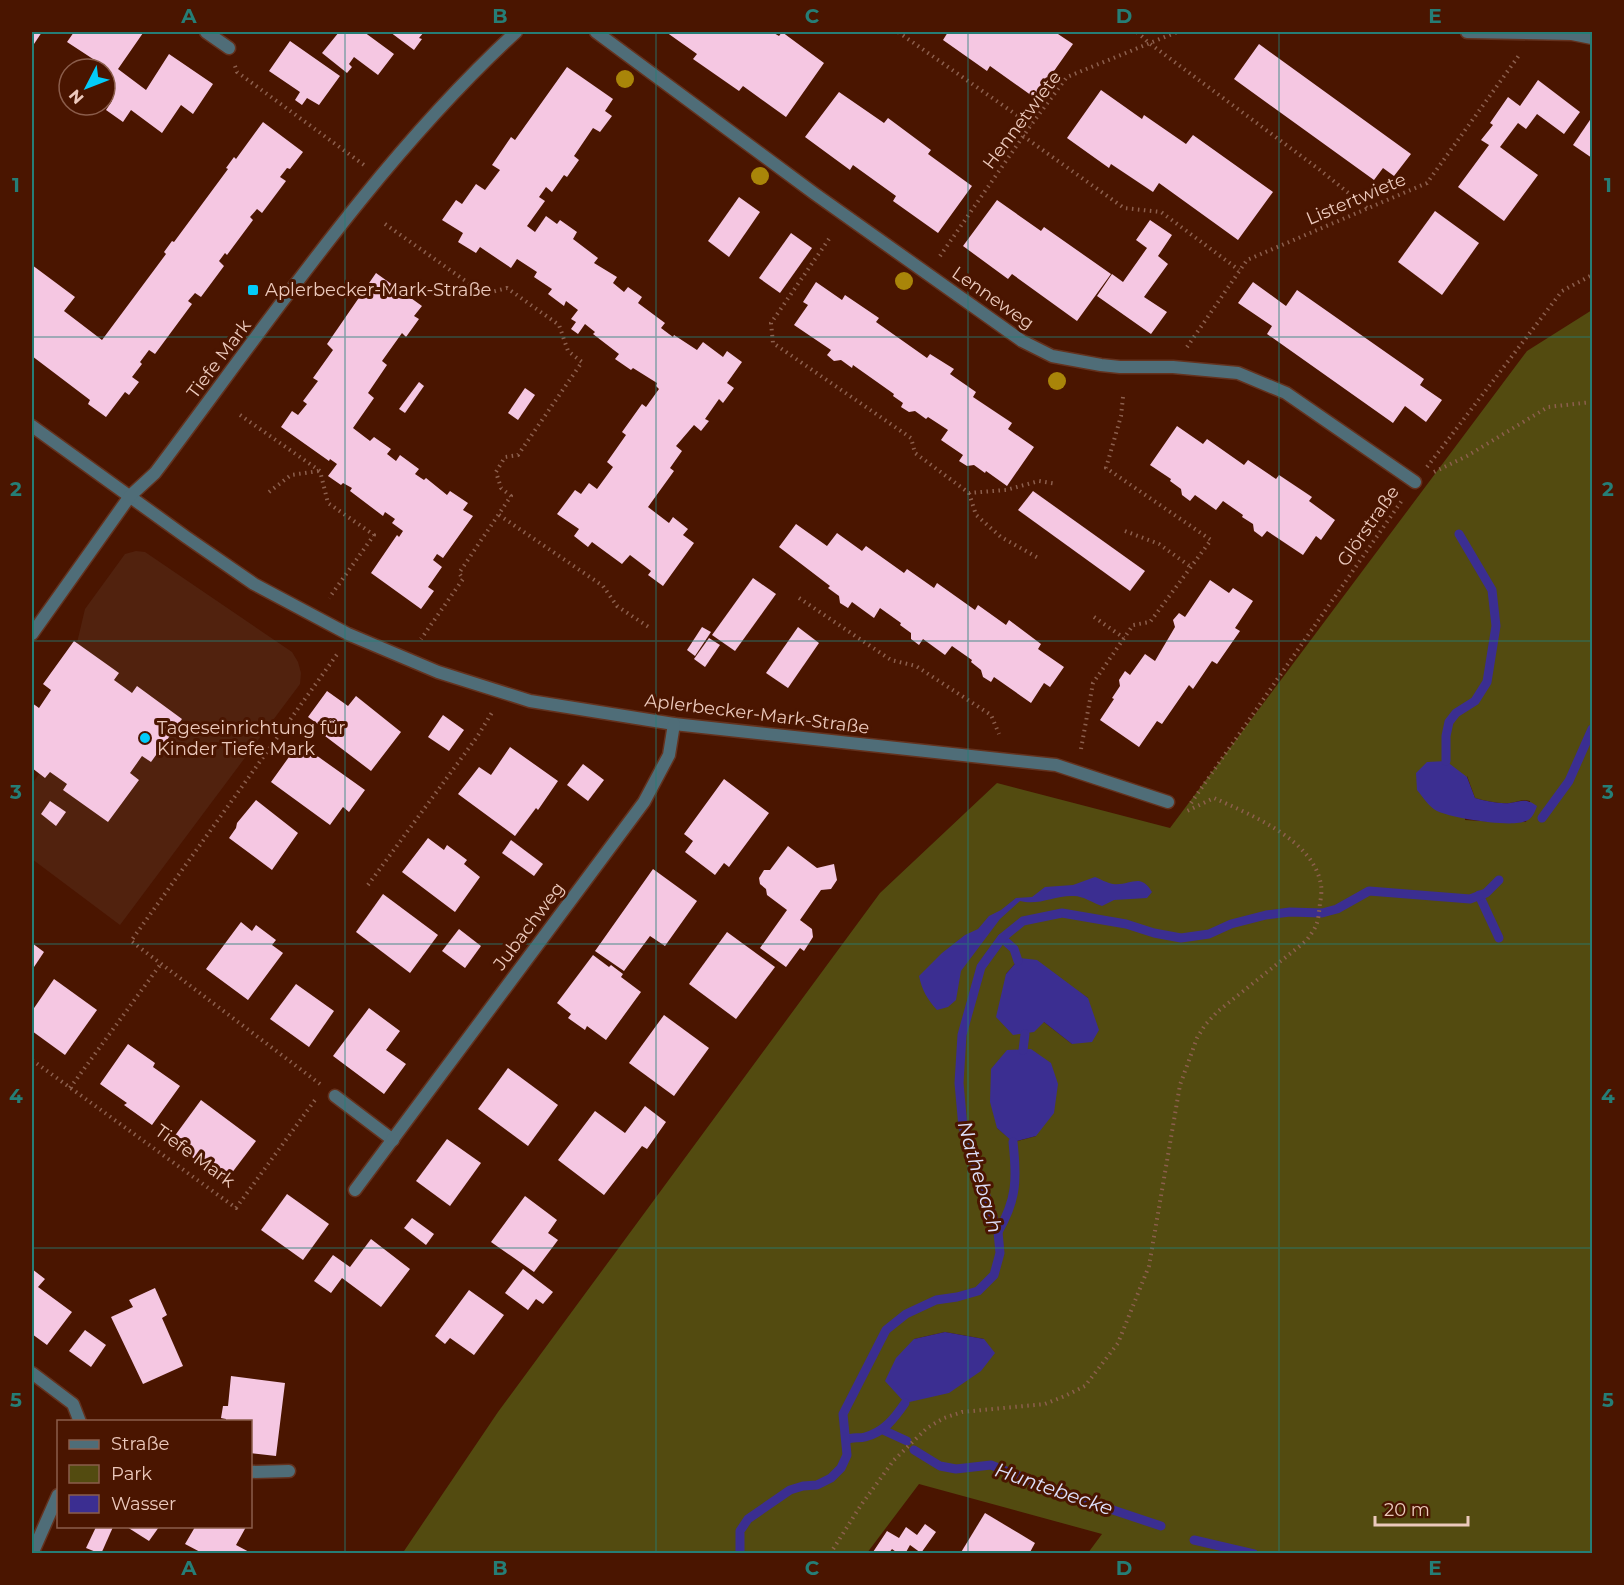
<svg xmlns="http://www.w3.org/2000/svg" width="1624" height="1585" font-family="Montserrat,sans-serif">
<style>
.built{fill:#51220e}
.green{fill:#534b10;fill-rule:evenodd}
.water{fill:#3b2e91}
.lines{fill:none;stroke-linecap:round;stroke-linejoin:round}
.stream{stroke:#3b2e91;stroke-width:9}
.building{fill:#f5c7e2}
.service-casing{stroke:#64321e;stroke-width:15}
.minor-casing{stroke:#64321e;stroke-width:15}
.path{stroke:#8c5f4d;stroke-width:4;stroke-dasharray:1.5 4.5;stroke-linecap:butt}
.service{stroke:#4f6d78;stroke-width:12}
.minor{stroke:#4f6d78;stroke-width:12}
.tree{fill:#a98509}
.grid{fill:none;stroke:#257e76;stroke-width:1.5;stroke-opacity:0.55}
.poi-dot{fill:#03cbf9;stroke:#4a1500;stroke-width:2}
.labels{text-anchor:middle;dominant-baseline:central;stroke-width:6;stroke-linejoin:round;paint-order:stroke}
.street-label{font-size:18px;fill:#ecc9bc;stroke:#4a1500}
.poi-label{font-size:18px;fill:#ecc9bc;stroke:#4a1500;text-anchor:start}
.water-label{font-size:20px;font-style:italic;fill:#dee0fb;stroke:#4a1500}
.neatline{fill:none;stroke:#257e76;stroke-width:2}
.grid-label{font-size:20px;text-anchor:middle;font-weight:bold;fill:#257e76}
</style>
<rect width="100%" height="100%" fill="#4a1500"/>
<path class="built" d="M136,551L145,552L292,652L298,662L301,673L300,684L120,925L32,859V784L39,774L32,768V703L39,708L51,690L43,684L74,641L77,643L85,609L125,554Z"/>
<path class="green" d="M1592,310V1553H1088L1102,1534L919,1484L867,1553L402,1554L498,1412L880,893L997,783L1170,828L1527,351ZM1467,776L1475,798C1486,801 1498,804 1510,803C1518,802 1522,799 1530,801L1526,822H1499L1465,820ZM1020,958L1067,984L1088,998L1072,1044L1044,1022L1006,974ZM997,1128L1036,1136L1014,1142ZM945,1332L984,1339H914Z"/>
<g class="water">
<path d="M1446,761L1467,777L1475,798C1486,801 1498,804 1510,803C1522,801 1526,798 1537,806C1535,812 1532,819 1526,821C1512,828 1451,818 1437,811C1429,807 1423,797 1417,790L1416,773L1427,762Z"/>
<path d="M1095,877C1100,879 1107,883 1113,884C1131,886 1140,872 1152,892L1147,898L1114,900L1102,906C1093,903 1083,896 1074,896C1055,895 1039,906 1020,901L1000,919L961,971L956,1000L948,1007L937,1010C927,999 922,990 919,976L942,953L965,935L978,929L989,916L1001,910L1016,898L1032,897L1045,887L1073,885Z"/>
<path d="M1020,958L1037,960L1088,998L1099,1030L1092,1042L1072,1044L1044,1022L1034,1032L1013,1035L996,1017L1006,974Z"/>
<path d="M1031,1049L1051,1063L1058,1084L1054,1113L1036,1136L1013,1142L997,1128L990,1102L991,1069L1007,1050Z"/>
<path d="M945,1332L984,1339L995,1353L981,1371L949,1393L905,1403L885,1381L896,1358L914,1339Z"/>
</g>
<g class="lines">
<g class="stream">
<path d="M1446,761V736L1449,722L1456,713L1475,701L1487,682L1496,626L1492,590L1459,534"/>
<path d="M1542,818L1569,781L1592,729"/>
<path d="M1479,895L1499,938"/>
<path d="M1002,938L1014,949L1018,961"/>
<path d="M1023,1050L1025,1034"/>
<path d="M998,1232C1017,1199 1017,1179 1013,1142"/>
<path d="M883,1430L907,1441"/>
<path d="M846,1440C853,1436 858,1439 865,1437C884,1432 894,1419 905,1403"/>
<path d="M914,1450L940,1466L956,1469L991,1465L1059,1492L1161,1526"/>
<path d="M1194,1540L1254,1554"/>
<path d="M740,1554V1531L748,1519L790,1490L803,1486L817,1485L831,1478L841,1468L847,1455L843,1414L886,1330L906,1314L936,1300L957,1297L978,1291L994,1275L1000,1253L998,1232L963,1127L959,1083L962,1035L981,967L1002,938L1023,921L1062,913L1126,924L1154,933L1181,938L1209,934L1231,924L1266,915L1290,912L1322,913L1337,909L1369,891L1470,899L1486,893L1499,880"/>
</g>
</g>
<g class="building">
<path d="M32,32H42L32,47Z"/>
<path d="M74,32H140L143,33L118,69L146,90L169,54L213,84L193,114L181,105L162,133L131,110L123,122L106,110L112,101L105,95V84L111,76L105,72V69H101L91,62L93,59L67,42Z"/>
<path d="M339,32H364L394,54L378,75L354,57L349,64L352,67L347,73L322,53Z"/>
<path d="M390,32H424L419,38L422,39L414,50Z"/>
<path d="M666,32H772L779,36L782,32L824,63L786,117L743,86L739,91L693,59L697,54Z"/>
<path d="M948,32H1055L1073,44L1035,98L990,66L987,71L943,40Z"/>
<path d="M290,41L340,76L319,105L307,98L302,105L295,100L300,92L269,71Z"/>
<path d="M1259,44L1411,154L1394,176L1383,168L1374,180L1234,79Z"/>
<path d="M567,67L613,99L605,111L612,116L600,132L593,128L574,156L579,160L567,177L564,175L552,192L546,187L539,197L545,201L527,226L535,232L546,216L557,224L560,220L577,232L573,239L598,258L594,263L617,277L613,283L624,292L628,287L642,297L638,303L665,323L661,328L673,337L674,335L697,350L703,342L723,357L727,351L742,362L727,383L734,388L723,403L719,399L705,419L709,421L701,431L694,425L676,446L682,451L670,468L674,471L648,507L669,523L673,517L688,529L683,535L694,543L663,586L648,575L651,571L630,555L622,564L592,542L588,547L574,536L579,529L557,514L575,490L581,494L589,483L597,489L613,467L607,462L626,435L622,432L642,404L646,407L659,389L656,386L657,383L633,368L631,370L615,359L619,354L593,334L595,332L585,324L578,334L571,329L576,322L571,319L578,310L566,301L564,306L548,294L552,289L534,277L537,272L517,259L511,268L480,247L476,253L458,242L463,233L442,220L456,200L462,204L476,184L485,190L500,170L492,165L511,137L515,140Z"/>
<path d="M1538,80L1580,112L1564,134L1537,114L1526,129L1518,123L1500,147L1538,175L1504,221L1458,187L1489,145L1481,140L1493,125L1490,123L1508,97L1520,106Z"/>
<path d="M1101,90L1142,119L1144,115L1186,144L1193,135L1273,192L1238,240L1159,183L1153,192L1111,164L1109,168L1067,138Z"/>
<path d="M839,92L884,123L888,118L931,150L928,154L972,186L938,233L893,201L896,196L853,165L850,170L805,137Z"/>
<path d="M1592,117V158L1573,145Z"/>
<path d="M263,122L303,152L290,169L287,168L280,177L286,181L262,213L257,209L250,217L253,220L227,255L225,253L219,261L224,266L201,297L195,293L188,301L192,304L155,354L149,350L140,362L142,364L132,377L139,382L129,395L125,392L106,417L88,404L90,400L32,356V265L75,297L64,311L102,340L166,254L164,252L172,241L174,242L228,169L226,168L234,157L236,159Z"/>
<path d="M739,197L760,212L729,257L708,241Z"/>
<path d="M997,200L1041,231L1044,227L1111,274L1077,321L1012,274L1008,279L963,246Z"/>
<path d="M1435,211L1479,243L1442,295L1398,262Z"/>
<path d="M1150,220L1172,235L1158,256L1168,264L1144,297L1167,312L1151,334L1097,296L1112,274L1123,282L1147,248L1136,240Z"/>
<path d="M791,233L812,248L780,293L759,278Z"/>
<path d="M376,273L422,306L414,316L419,319L406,337L402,333L382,361L387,365L368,393L374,398L353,428L370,441L374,437L391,449L387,454L396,461L400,455L419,469L415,474L424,480L426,478L447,495L450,491L468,503L463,510L473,516L443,558L437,554L433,560L442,567L428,587L434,591L421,609L371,573L397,535L399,537L403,531L392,523L395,519L385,512L383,516L350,491L352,488L343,483L341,485L328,476L337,464L330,459L329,461L281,427L292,411L298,415L307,404L303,401L318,381L313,378L333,350L327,344Z"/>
<path d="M816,282L842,300L845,295L879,318L876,322L927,358L930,354L954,369L950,374L976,392L973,397L1012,423L1008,429L1034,447L1007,486L986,471L985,473L974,465L967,466L959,461L963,455L941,440L948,430L928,417L926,419L915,411L909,412L901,407L903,403L893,396L894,394L853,365L852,368L841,360L834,361L827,355L831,350L794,325L808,305L803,302Z"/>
<path d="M1253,282L1286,306L1297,290L1424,379L1420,385L1442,400L1426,422L1405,406L1393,423L1267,334L1272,326L1238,303Z"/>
<path d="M419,382L424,386L405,413L399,409Z"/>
<path d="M525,388L535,395L518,420L508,413Z"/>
<path d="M1177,426L1203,444L1207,439L1244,465L1248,460L1276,479L1279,475L1312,497L1309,501L1335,520L1321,540L1316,536L1303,555L1267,531L1262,537L1254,531L1253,524L1242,517L1243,515L1223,501L1216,510L1195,495L1190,501L1182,495L1181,489L1170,481L1171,479L1150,465Z"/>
<path d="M1033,491L1145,571L1130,591L1018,510Z"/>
<path d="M796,524L827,546L837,533L862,551L866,546L904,573L907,569L934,588L937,583L975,610L978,605L1006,625L1009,620L1041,644L1038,649L1064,667L1050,687L1044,683L1031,703L994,677L991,682L983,677L981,670L971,662L972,660L952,646L945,655L923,639L919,645L911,639V633L900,625L901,623L880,608L874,618L852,602L848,608L840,603L839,596L828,588L830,586L779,547Z"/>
<path d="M753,578L776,594L735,651L712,635Z"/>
<path d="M1210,580L1229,593L1233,588L1253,601L1235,628L1240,631L1217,664L1212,661L1193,689L1189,685L1162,724L1157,721L1139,747L1100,720L1114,699L1112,698L1120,686L1119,680L1125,671L1130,675L1145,654L1155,661L1175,627L1173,620L1179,613L1185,617Z"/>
<path d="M702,627L711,632L695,656L687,650Z"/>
<path d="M798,627L819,643L788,688L766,673Z"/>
<path d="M709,638L720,645L705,667L694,659Z"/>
<path d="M74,641L119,673L114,680L132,693L137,686L182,719L151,762L142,756L130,773L139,780L108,822L63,790L67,784L50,772L45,778L32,768V703L39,708L51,690L43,684Z"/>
<path d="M327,691L348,706L356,696L401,732L371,771L325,736L329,732L308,717Z"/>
<path d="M443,715L464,730L449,751L428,737Z"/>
<path d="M299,743L365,790L349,812L343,807L330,825L271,782Z"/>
<path d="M510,747L558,781L538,810L536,808L515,836L458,794L479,767L491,775Z"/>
<path d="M583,764L604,780L588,801L567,785Z"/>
<path d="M724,779L769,813L729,867L724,863L715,875L685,852L693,841L684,834Z"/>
<path d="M256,800L298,833L272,870L229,838L236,828L237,823Z"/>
<path d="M50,801L66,812L56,826L41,814Z"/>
<path d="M428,838L444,850L447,845L467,860L464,864L480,877L455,912L402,872Z"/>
<path d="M511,840L543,864L534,876L502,853Z"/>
<path d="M788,846L817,868L834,864L837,880L831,889L821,890L800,920L812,929L813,937L804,951L800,948L786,967L760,948L787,910L767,895L766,889L760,884L759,878L764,870H770Z"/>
<path d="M653,869L697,901L665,946L650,936L624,971L595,951Z"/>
<path d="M383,894L438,935L410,973L356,932Z"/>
<path d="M241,922L252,931L256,925L276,940L272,945L283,953L248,1000L206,969Z"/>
<path d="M459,929L481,946L465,968L442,951Z"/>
<path d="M727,932L775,967L736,1019L689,984Z"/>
<path d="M32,943L44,952L32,970Z"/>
<path d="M593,955L609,967L611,965L623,974L621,977L641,992L606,1040L587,1026L585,1030L568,1018L571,1014L557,1003Z"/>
<path d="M54,979L97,1010L65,1055L32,1031V1011Z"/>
<path d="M296,984L334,1011L309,1047L270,1019Z"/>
<path d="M369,1008L400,1031L386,1050L406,1064L384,1094L333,1056Z"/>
<path d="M664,1015L709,1048L674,1096L629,1063Z"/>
<path d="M128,1044L155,1063L153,1067L180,1086L152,1125L124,1105L127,1103L100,1084Z"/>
<path d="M508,1068L558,1105L528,1146L478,1109Z"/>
<path d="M201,1100L256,1141L225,1182L171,1141Z"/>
<path d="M645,1106L666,1122L647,1149L642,1146L604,1195L558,1160L595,1111L625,1133Z"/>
<path d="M447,1139L481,1163L450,1206L416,1181Z"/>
<path d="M287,1194L329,1224L303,1260L261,1230Z"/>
<path d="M525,1196L557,1220L548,1233L558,1240L534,1272L491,1242Z"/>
<path d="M412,1218L434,1234L426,1245L404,1228Z"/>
<path d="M371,1239L410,1269L381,1307L342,1278L331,1293L314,1281L333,1255L350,1267Z"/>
<path d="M32,1269L45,1279L38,1287L72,1312L47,1345L32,1334Z"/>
<path d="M523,1269L553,1292L543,1304L536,1299L528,1310L505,1293Z"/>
<path d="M155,1288L167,1315L162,1318L183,1366L143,1384L111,1317L133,1307L129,1300Z"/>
<path d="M469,1290L504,1315L474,1355L450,1338L445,1344L435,1336Z"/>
<path d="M85,1330L106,1345L91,1367L69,1351Z"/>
<path d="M231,1376L285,1383L276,1456L250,1453V1422H226V1419L221,1418L223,1406H228Z"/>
<path d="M985,1513L1035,1543L1029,1554H960Z"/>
<path d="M925,1524L936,1532L921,1553L910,1545L905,1554H899L892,1549L888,1554H876L873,1552L887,1531L899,1538L906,1527L917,1535Z"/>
<path d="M96,1527H113L101,1554L86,1548Z"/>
<path d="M127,1527H159L149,1541Z"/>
<path d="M195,1527H246L236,1545L253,1554H204L185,1544Z"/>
</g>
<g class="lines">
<g class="service-casing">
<path id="service" d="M250,1472L289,1471"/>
</g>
<g class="minor-casing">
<g id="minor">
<path d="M206,32L229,48"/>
<path d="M596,32L815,194L1022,341L1052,356L1101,365L1120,367H1173L1238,373L1286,393L1415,482"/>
<path d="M1467,32L1572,34L1592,38"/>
<path d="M32,426L186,537L254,584L348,634L438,672L530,701L674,724L1056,765L1168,802"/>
<path d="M32,634L130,496L155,473C268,323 378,159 516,32"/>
<path d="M335,1096L393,1140"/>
<path d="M355,1190L644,802L669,755L674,724"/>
<path d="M32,1373L73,1404L80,1422"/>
<path d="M32,1554L58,1495"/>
</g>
</g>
<g class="path">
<path d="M898,32L1031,125"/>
<path d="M1137,32L1149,43L1320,170L1367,208"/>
<path d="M235,66L237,72L364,165"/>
<path d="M1023,136L1124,208L1161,212L1239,270"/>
<path d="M385,224L484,294L507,288L559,325L568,351L582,362L518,455L505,457L496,472L501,488L511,496L459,573L463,579L421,639"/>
<path d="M829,239L771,323L773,343L911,438L915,453L969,493L1006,490L1039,481L1057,484"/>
<path d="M940,256L1031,125L1067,77L1177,32"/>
<path d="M1187,347L1247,260L1427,183L1520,54"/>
<path d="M240,415L320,471L328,503L374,535L329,598"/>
<path d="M1427,467L1562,291L1592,275"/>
<path d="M1434,472L1467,456L1548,407L1592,402"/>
<path d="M269,492L291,475L319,471"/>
<path d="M969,493L976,515L1001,537L1040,559"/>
<path d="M499,515L603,586L617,606L650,628"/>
<path d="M1125,531L1159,544L1191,567"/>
<path d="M799,598L891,660L916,666L991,715L999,734"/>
<path d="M1094,617L1124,638"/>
<path d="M1081,749L1093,683L1133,625L1150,622L1211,540L1106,468L1121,416L1123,397"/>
<path d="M1191,803L1403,499"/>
<path d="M368,885L477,737L493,711"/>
<path d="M32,1060L236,1208L315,1100"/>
<path d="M320,1084L131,941L338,653"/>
<path d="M70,1088L160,965"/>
<path d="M830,1554L861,1505L894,1460L927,1428L944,1418L962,1412L1045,1404L1065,1396L1085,1386L1118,1343L1149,1266L1180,1085L1197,1038L1205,1025L1217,1012L1306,941C1318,925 1318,923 1320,903C1321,898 1322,890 1321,885C1314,840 1251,815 1214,798L1187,811"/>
</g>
<use href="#service" class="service"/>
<use href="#minor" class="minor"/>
</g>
<g class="tree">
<circle cx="625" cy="79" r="9"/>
<circle cx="760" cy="176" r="9"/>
<circle cx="904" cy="281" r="9"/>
<circle cx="1057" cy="381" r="9"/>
</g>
<path class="grid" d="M345,32V1554M656,32V1554M968,32V1554M1279,32V1554M32,337H1592M32,641H1592M32,944H1592M32,1248H1592"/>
<g class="poi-dot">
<rect x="247" y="284" width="12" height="12" rx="3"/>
<circle cx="145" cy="738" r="6"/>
</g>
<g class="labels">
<g class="street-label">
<text transform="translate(1022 120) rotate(-53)">Hennetwiete</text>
<text transform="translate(1356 199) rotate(-23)">Listertwiete</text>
<text transform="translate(993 298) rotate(35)">Lenneweg</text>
<text transform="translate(219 359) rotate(-53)">Tiefe Mark</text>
<text transform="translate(1368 526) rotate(-55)">Glörstraße</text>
<text transform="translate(757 714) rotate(7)">Aplerbecker-Mark-Straße</text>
<text transform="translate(529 926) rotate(-53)">Jubachweg</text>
<text transform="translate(195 1156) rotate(36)">Tiefe Mark</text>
</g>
<g class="poi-label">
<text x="265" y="290">Aplerbecker-Mark-Straße</text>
<text x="157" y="728">Tageseinrichtung für<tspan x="157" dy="21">Kinder Tiefe Mark</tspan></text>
</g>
<g class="water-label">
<text transform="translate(980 1177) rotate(74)">Nathebach</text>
<text transform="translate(1054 1489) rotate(19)">Huntebecke</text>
</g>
</g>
<rect width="1624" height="1585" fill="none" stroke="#4a1500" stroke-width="66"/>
<rect x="57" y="1420" width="195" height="108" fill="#4a1500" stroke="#8b5d4b" stroke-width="1.5"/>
<rect x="69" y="1440" width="30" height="9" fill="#4f6d78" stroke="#8b5d4b" stroke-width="1.5"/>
<text x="111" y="1450" font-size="18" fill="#ecc9bc">Straße</text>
<rect x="69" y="1465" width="30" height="18" fill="#534b10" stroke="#8b5d4b" stroke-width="1.5"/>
<text x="111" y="1480" font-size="18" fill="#ecc9bc">Park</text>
<rect x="69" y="1495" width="30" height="18" fill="#3b2e91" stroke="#8b5d4b" stroke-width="1.5"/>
<text x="111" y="1510" font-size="18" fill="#ecc9bc">Wasser</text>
<g transform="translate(87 87) rotate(228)"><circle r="28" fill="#4a1500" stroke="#8b5d4b" stroke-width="1.5"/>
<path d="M0-4.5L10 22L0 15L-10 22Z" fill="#03cbf9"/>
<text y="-9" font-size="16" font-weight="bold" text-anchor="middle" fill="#ecc9bc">N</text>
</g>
<path d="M1375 1516v9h93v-9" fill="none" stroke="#ecc9bc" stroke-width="3"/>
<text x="1384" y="1516" font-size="18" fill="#ecc9bc" stroke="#4a1500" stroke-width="4.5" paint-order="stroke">20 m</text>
<rect x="33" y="33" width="1558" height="1519" class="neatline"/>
<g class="grid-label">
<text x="189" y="23">A</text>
<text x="500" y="23">B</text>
<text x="812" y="23">C</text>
<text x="1124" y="23">D</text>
<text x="1435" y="23">E</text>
<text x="16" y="192">1</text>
<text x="1608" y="192">1</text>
<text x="16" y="496">2</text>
<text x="1608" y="496">2</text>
<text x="16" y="799">3</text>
<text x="1608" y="799">3</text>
<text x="16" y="1103">4</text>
<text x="1608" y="1103">4</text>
<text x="16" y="1407">5</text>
<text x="1608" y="1407">5</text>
<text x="189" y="1575">A</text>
<text x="500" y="1575">B</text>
<text x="812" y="1575">C</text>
<text x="1124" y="1575">D</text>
<text x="1435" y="1575">E</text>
</g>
</svg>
